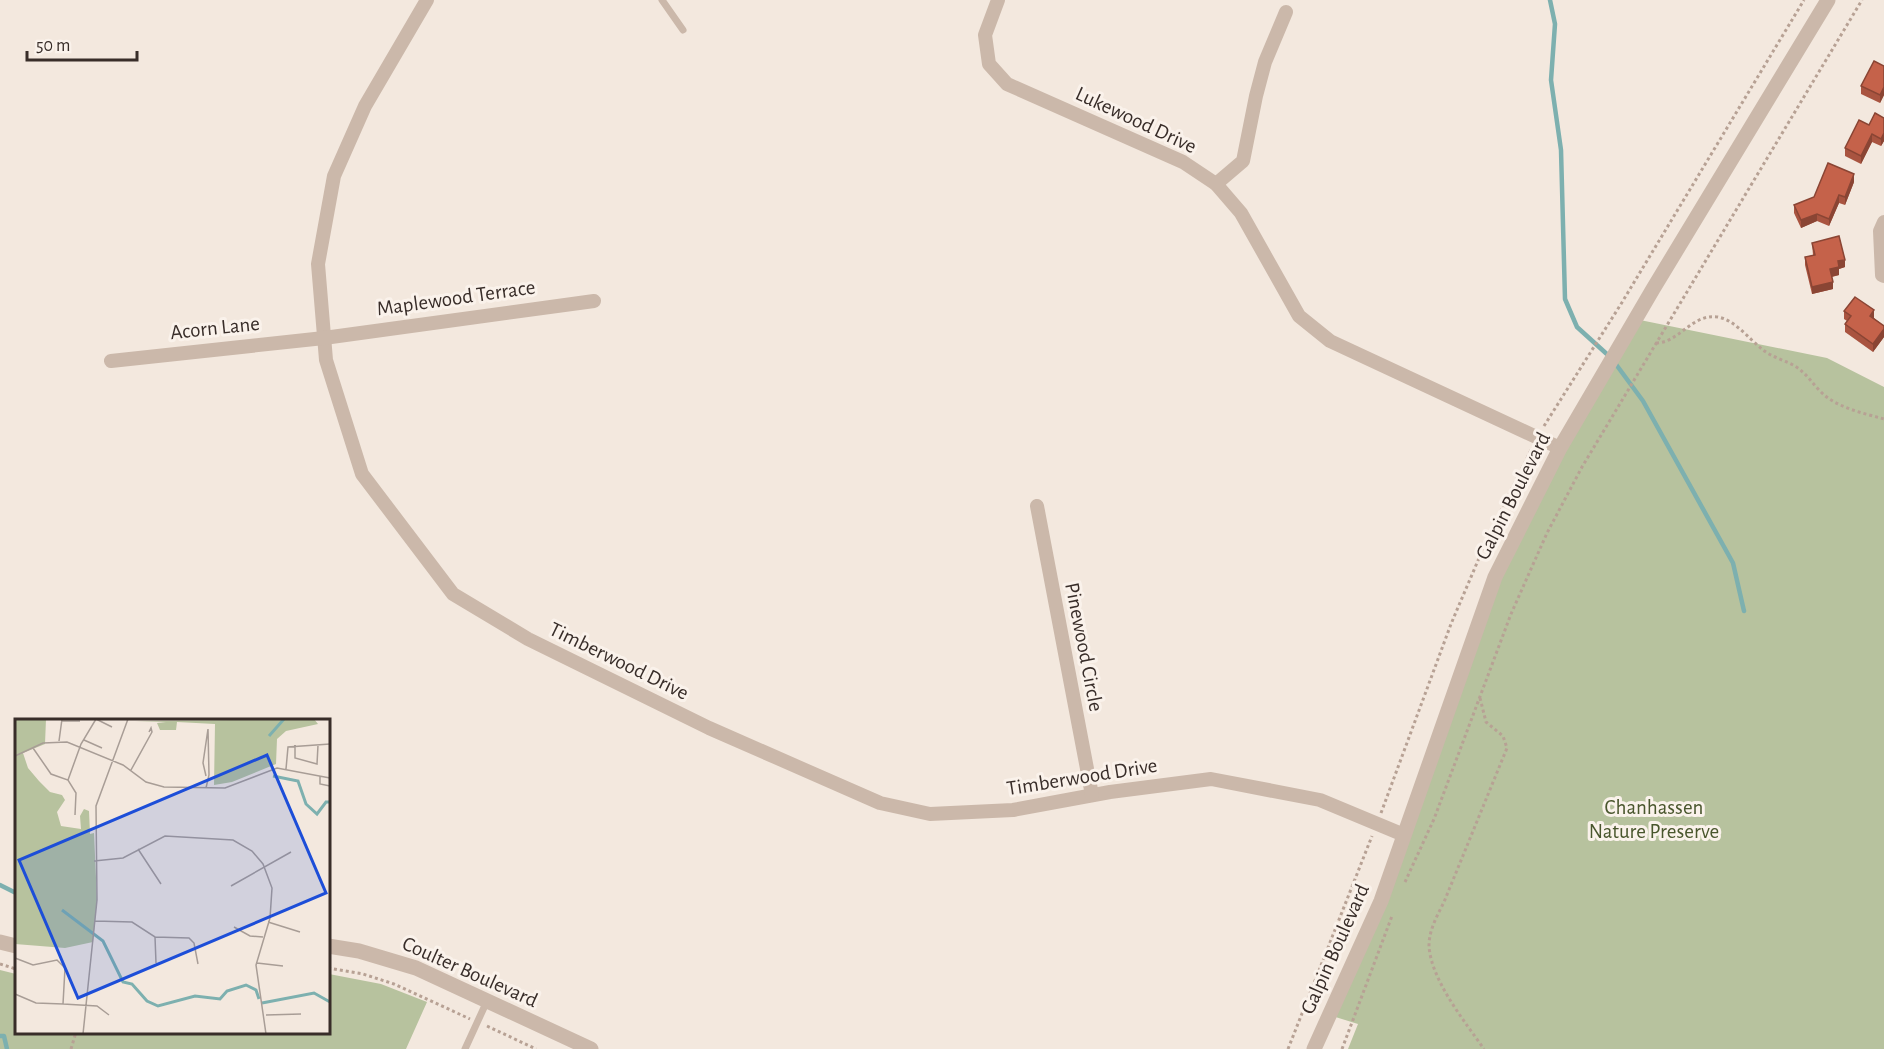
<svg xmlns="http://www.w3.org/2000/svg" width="1884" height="1049" font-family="'Alegreya Sans',sans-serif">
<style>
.green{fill:#b7c29e}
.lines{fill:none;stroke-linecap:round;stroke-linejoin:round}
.stream{stroke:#7db0af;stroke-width:4.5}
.path{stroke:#b7a194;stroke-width:3;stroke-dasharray:3 3;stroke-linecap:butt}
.service{stroke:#cbb8aa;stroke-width:7}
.minor{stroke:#cbb8aa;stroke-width:14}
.tertiary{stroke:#cbb8aa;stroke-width:15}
.wall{fill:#a95440}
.shaded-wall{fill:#8a4534}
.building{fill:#c5624a;stroke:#8a4534;stroke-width:1.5}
.labels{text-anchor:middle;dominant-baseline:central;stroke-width:6;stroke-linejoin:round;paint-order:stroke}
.street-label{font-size:21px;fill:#382d29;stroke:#faf2eb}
.park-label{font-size:21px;fill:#49562d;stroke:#faf2eb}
.inset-river{fill:none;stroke:#7db0af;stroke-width:3}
.inset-road{fill:none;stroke:#a89d96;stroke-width:1.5}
.view{fill:#1d4ed8;fill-opacity:0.15;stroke:#1d4ed8;stroke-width:3}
.inset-edge{fill:none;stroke:#382d29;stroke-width:3}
</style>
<rect width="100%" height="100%" fill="#f3e8de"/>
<g class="green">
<path d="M1635,319L1827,358L1884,387V1049H1348L1358,1024L1329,1015L1381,901L1495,577Z"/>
<path d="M0,970L16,974V1032H328L329,974L381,984L427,1002L406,1049H0Z"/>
</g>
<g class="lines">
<g class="stream">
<path d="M1550,0L1555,24L1551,80L1561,150L1565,299L1577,327L1609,356"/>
<path d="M1615,363L1643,401L1733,563L1744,611"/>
<path d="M0,885L16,893"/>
<path d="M0,1036H4L7,1049"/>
</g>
<g class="path">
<path d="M1656,343C1679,343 1692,313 1718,317C1735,320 1749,339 1762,349C1771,357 1784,360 1795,366C1806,373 1812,383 1821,392C1837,408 1863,413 1884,419"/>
<path d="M1544,426L1621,304L1804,0"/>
<path d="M1480,698L1486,722L1503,736L1507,748L1444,902C1437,916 1429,930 1429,946C1431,980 1465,1022 1484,1049"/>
<path d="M1381,813L1451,624L1488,537L1532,448"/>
<path d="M1405,882L1434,819L1511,614L1547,533L1582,467L1862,0"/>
<path d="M0,964L16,969"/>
<path d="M328,968L363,974L394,984L470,1019"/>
<path d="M487,1026L536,1049"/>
<path d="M71,1049L76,1032"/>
<path d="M1288,1049L1372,836"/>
<path d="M1342,1049L1392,916"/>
</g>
<g class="service">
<path d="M662,0L683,30"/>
<path d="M465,1049L487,1001"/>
</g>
<g class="minor">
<path d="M427,0L365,106L334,176L318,264L326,360L362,474L453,594L528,639L709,728L880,803L930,814L1013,810L1110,792L1211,779L1320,800L1404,835"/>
<path d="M998,0L985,35L989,64L1007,84L1183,162L1216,184L1241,213L1299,316L1330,341L1560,448"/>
<path d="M1216,184L1243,161L1256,96L1265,62L1286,12"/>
<path d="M1884,222L1880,231L1882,275L1884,276"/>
<path d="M111,361L324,338L594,301"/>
<path d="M1037,506L1092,795"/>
</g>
<g class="tertiary">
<path d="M0,942L16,946"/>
<path d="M328,946L359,951L416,968L591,1049"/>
<path d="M1314,1049L1381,901L1495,577L1560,448L1653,289L1828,0"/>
</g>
</g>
<g class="wall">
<path d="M1884,66V95L1880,103L1861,94V86Z"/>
<path d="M1884,118V141L1881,146L1872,142L1861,164L1845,156V148L1869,125Z"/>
<path d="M1854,182L1845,205L1839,203L1829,226L1817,221L1801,228L1794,213V205Z"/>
<path d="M1812,243L1845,267L1839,269V275L1832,277L1833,289L1812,294L1805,265V257L1813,255Z"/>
<path d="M1844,311L1874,318L1884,326V337L1873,352L1845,332V324L1847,321L1844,319Z"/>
</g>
<g class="shaded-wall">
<path d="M1884,87V95L1880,103V95Z"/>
<path d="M1884,133V141L1881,146V139Z"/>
<path d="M1872,134V142L1861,164V156Z"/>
<path d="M1854,174V182L1845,205V197Z"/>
<path d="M1839,195V203L1829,226V219Z"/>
<path d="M1817,214V221L1801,228V220Z"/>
<path d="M1845,260V267L1839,269V275L1830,277V269L1838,261Z"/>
<path d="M1833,282V289L1812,294V287Z"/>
<path d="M1874,310V318L1870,324V316Z"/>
<path d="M1884,329V337L1873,352V344Z"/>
</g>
<g class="building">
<path d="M1874,61L1884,66V87L1880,95L1861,86Z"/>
<path d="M1875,113L1884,118V133L1881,139L1872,134L1861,156L1845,148L1859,120L1869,125Z"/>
<path d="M1828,163L1854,174L1845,197L1839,195L1829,219L1817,214L1801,220L1794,205L1814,197Z"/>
<path d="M1839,236L1845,260L1838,261L1839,267L1830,269L1833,282L1812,287L1805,257L1815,255L1812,243Z"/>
<path d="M1855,297L1874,310L1870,316L1884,326V329L1873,344L1845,324L1851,316L1844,311Z"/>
</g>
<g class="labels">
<g class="street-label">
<text transform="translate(1136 120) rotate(25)">Lukewood Drive</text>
<text transform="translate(456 298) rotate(-8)">Maplewood Terrace</text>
<text transform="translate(215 328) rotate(-6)">Acorn Lane</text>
<text transform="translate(1513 496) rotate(-63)">Galpin Boulevard</text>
<text transform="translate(1084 647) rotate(79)">Pinewood Circle</text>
<text transform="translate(619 661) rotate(26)">Timberwood Drive</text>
<text transform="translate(1082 777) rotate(-9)">Timberwood Drive</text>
<text transform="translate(1335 949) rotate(-66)">Galpin Boulevard</text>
<text transform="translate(470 972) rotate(24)">Coulter Boulevard</text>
</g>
<g class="park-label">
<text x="1654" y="807">Chanhassen<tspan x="1654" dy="24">Nature Preserve</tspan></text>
</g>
</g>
<g transform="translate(15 719)">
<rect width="315" height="315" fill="#f3e8de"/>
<path d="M0,0H31L30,25L8,34L13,49L24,62L35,73L47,76L50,81L42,93L46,107L66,110L65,97L69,90L74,92L75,115L79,114L82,181L78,223L50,229L0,225ZM299,0L303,5L271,12L262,20L261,45L217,63L199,66L200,5L162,3L161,11H145L142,4L151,3L120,2Z" fill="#b7c29e"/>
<path class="inset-river" d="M254,17L269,0M258,57L283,62L291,85L302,95L311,83H315M47,191L88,222L108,263L117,265L132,282L143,287L180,277L205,280L212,272L231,266L241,271L244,280M247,284L299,274L315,283"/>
<path class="inset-road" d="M47,2H65M69,21L87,29M44,22L47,0M280,26V39L302,45L303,26M18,29L36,55L53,61L61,74L60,96M0,37L28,24L52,23L108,46L131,63L149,68L210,69L262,49L315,59M271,50L273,28L315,25M116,51L137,13L136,9L134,13M305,57V65L315,67M53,61L66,25L81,0L97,8M191,69L194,56L193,10L188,44L191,57M123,130L146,165M79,142L108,139L150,117L218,121L237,132L248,145L257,169L255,199L241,246L251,315M216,167L276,133M80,202L117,203L140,218L174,219L179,224L183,245M253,203L285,213M219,208L235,217L248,218M140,218L141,244M0,239L18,246L42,241L50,249L48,285L21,284L0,275M242,244L268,247M48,285L82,287L94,296M251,296L286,295M68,315L82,181L81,87L113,0"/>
<path class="view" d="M252,36L311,174L63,279L4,141Z"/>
<rect width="315" height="315" class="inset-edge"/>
</g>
<path d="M27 51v9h110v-9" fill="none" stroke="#382d29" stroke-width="3"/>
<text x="36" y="51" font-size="18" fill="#382d29" stroke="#faf2eb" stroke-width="4.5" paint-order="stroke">50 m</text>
</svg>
